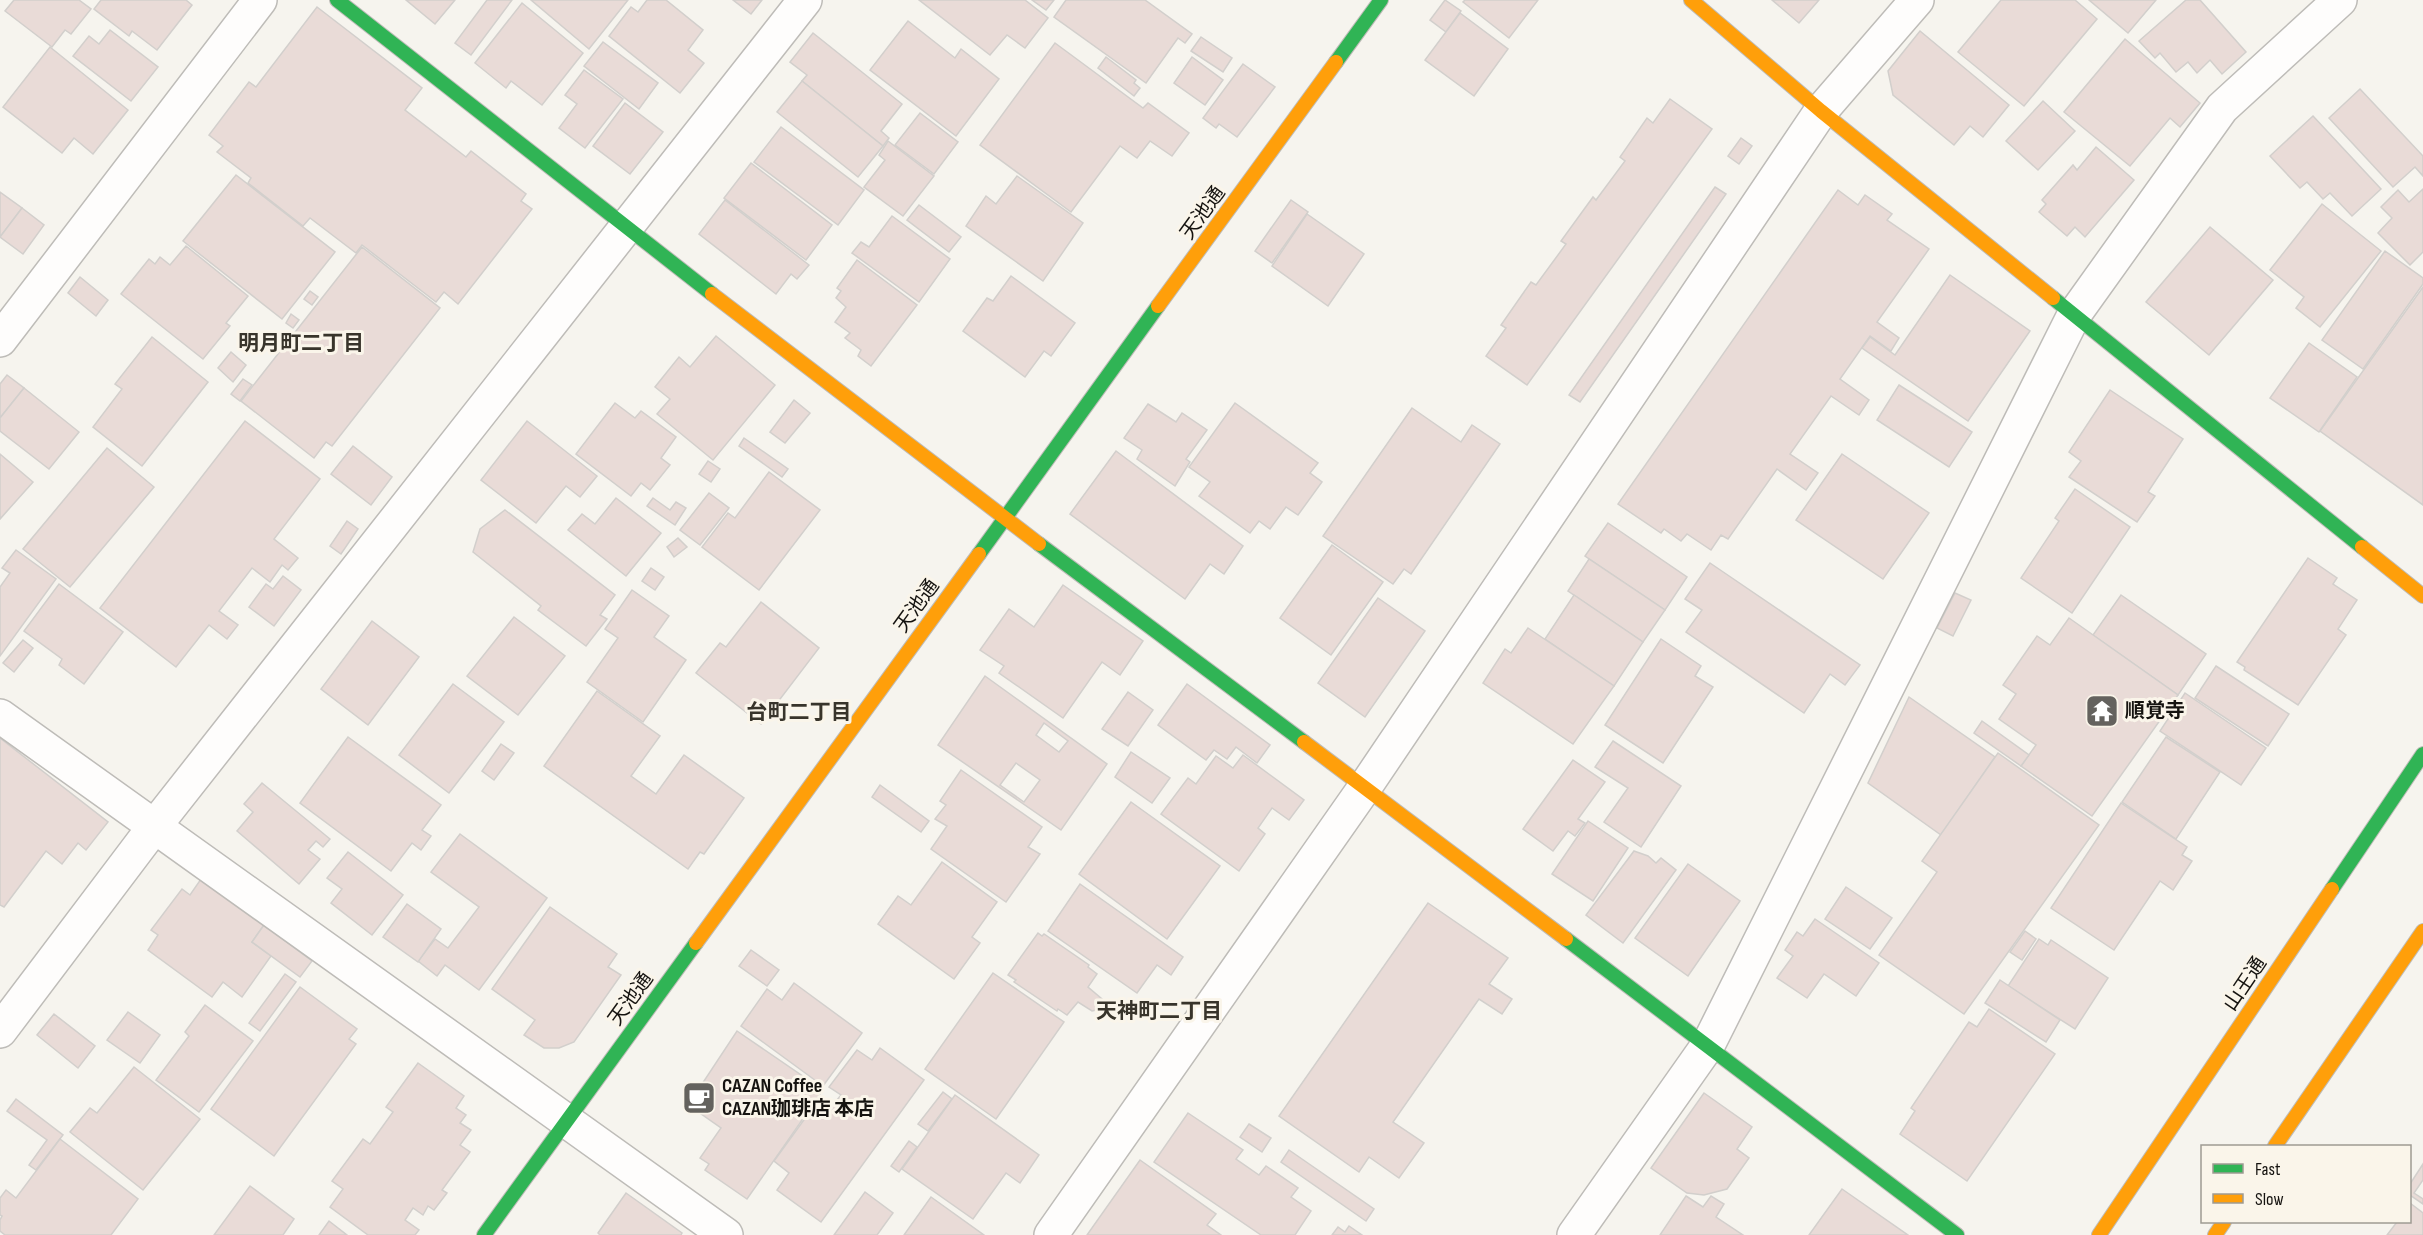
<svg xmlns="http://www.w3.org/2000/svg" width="2423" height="1235" font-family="'Sofia Sans Condensed','Noto Sans JP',sans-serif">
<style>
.building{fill:#e9dbd7;stroke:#d2cfcc;stroke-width:1.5;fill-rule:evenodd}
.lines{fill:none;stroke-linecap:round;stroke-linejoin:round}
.street-casing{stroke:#bebcb8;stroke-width:36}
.fast-casing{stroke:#bebcb8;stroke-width:16}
.slow-casing{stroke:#bebcb8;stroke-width:16}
.street{stroke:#fefdfc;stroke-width:33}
.fast{stroke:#30b455;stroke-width:14}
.slow{stroke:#ff9f0a;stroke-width:14}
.labels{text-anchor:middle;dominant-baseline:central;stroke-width:6;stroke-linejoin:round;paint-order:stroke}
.street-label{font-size:20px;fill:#151310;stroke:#faf5ea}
.poi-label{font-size:20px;font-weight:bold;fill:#151310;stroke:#faf5ea;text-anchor:start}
.neighbourhood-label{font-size:21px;font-weight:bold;fill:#38342b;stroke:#faf5ea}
</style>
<rect width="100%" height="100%" fill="#f6f4ee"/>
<g class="building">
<path d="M14,0H79L91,9L71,34L65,30L52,47L5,11Z"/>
<path d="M101,0H186L192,5L157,50L132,31L129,36L94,9Z"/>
<path d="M406,0H455L435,24Z"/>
<path d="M487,0H512L471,55L455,43Z"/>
<path d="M531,0H628L589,49Z"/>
<path d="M647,0H666L703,30L688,50L704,63L680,93L609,36L631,7L638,12Z"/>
<path d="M733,0H762L751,14Z"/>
<path d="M919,0H1025L1048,18L1025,48L1007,35L990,55Z"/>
<path d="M1032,0H1054L1046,10Z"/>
<path d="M1066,0H1145L1192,34L1185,43L1178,38L1146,83L1054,17Z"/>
<path d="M1445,0L1461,11L1446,32L1430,20Z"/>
<path d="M1465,0H1538L1509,38L1463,2Z"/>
<path d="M1772,0H1819L1799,23Z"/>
<path d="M2001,0H2075L2097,19L2024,106L1958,52Z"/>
<path d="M2089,0H2156L2128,33Z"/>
<path d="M2186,0H2200L2246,52L2222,74L2210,60L2197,73L2188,62L2176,72L2160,53L2155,58L2139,41Z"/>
<path d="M522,3L583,53L542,105L511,81L506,88L475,63Z"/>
<path d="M317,7L422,88L405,110L466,157L471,151L526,194L521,201L532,209L458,304L444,292L436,302L362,245L356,253L310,218L303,226L248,183L251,178L217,152L223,146L209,135L249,82L256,87Z"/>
<path d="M1460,13L1508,49L1474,96L1425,60Z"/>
<path d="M908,21L955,58L961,49L999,79L956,136L870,70Z"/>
<path d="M110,30L158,67L131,101L73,56L89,36L99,44Z"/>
<path d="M1920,31L2009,105L1983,137L1970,126L1954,145L1893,95L1888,71Z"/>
<path d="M813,33L902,104L881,131L889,138L883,146L802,81L807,75L790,62Z"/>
<path d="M1201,37L1232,58L1223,72L1191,51Z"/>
<path d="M2125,39L2200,103L2180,127L2170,118L2130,166L2064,112Z"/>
<path d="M603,42L658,83L639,109L584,66Z"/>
<path d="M1055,43L1143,108L1148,103L1189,133L1172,156L1150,141L1137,158L1120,146L1071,212L980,145Z"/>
<path d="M50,47L128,110L93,154L74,138L62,153L3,107Z"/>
<path d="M1106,57L1136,80L1134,83L1140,88L1134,96L1098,68Z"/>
<path d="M1192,57L1223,80L1205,105L1174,83Z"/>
<path d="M1243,64L1275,87L1237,137L1219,124L1216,128L1203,118Z"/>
<path d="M584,70L623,99L585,148L559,128L577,104L565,95Z"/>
<path d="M802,81L883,146L858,177L777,112Z"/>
<path d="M2360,89L2423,156V176L2415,167L2393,187L2329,118Z"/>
<path d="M1670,99L1712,129L1527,385L1486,356L1506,328L1501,325L1531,282L1536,285L1566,244L1561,241L1593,197L1596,200L1625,161L1620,157L1647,118L1653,123Z"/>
<path d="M2043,101L2075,131L2038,170L2006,141Z"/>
<path d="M625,103L663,132L630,174L593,146Z"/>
<path d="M920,113L958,142L934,174L895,145Z"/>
<path d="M2313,116L2381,189L2352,216L2330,193L2323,199L2307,182L2300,188L2270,156Z"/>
<path d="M781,127L864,190L838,225L754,162Z"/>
<path d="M1741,138L1752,146L1739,164L1728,156Z"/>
<path d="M888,141L934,176L903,216L864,187L885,160L879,155Z"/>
<path d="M2096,147L2134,180L2085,237L2075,227L2067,236L2039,212L2046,204L2042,200L2073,165L2077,170Z"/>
<path d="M751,163L832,225L806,260L724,198Z"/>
<path d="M236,175L335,252L282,319L183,241Z"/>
<path d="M1017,176L1083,223L1043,281L966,226L986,196L996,204Z"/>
<path d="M1715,187L1726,194L1580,402L1569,395Z"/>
<path d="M2423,189V252L2410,265L2378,233L2392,218L2381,207L2398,190L2409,202Z"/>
<path d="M1838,190L1858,205L1865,195L1892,214L1887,220L1929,249L1877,322L1899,338L1891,351L1870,336L1840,379L1869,400L1859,415L1831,396L1790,454L1818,473L1806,490L1777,469L1728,539L1721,535L1711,550L1687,534L1681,541L1664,529L1661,533L1618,504Z"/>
<path d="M0,192L22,208L0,237Z"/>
<path d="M725,200L809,265L797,279L791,274L776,294L699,234Z"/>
<path d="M1291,200L1308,212L1272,263L1255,251Z"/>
<path d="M2322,204L2381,251L2320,327L2296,308L2304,297L2270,270Z"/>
<path d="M919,205L961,237L949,252L907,220Z"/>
<path d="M22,208L44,225L23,254L0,237Z"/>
<path d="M1307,214L1364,254L1328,306L1272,266Z"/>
<path d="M892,216L950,259L919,302L852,253L861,242L869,247Z"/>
<path d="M2210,227L2273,280L2209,355L2146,302Z"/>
<path d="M186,246L248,296L226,323L230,326L203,359L121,294L149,259L155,264L160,257L170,265Z"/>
<path d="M362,247L440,308L332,446L326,442L314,458L241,401Z"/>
<path d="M2385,251L2423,278V284L2363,369L2322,340Z"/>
<path d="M857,260L917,305L871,366L858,356L861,350L845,338L850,333L835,322L846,307L836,298L841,291L837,288Z"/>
<path d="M1950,275L2030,331L1968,421L1862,348L1870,337L1895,355Z"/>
<path d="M1011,276L1075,323L1051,356L1044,351L1025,377L963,331L987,298L993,301Z"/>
<path d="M80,277L108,300L96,316L68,293Z"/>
<path d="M2423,287V505L2320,431Z"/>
<path d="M310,291L318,297L312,305L304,299Z"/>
<path d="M291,314L299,320L293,328L286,323Z"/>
<path d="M716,336L775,385L713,460L657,414L670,399L655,387L679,357L690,367Z"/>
<path d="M152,337L208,382L142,466L93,427L122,389L115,384Z"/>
<path d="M2309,343L2357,377L2319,432L2270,398Z"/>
<path d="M231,352L246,365L233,382L218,368Z"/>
<path d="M7,375L24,388L0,418V384Z"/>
<path d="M243,379L252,385L240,401L231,394Z"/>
<path d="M1899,385L1972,432L1949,467L1877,420Z"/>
<path d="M24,388L79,432L49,469L0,431V418Z"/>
<path d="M2110,390L2183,439L2148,492L2155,496L2137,522L2069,477L2081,461L2069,452Z"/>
<path d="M794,400L810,413L785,443L770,432Z"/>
<path d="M615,403L635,418L641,411L676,437L661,458L670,465L650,490L641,483L631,496L576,454Z"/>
<path d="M1235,403L1318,463L1310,473L1322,482L1298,515L1286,507L1270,529L1259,521L1250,533L1199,496L1210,482L1189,467Z"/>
<path d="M1148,404L1176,422L1182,413L1207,430L1186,459L1190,462L1175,486L1137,459L1142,450L1124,438Z"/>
<path d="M1412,408L1461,442L1472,425L1500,444L1411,574L1404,569L1393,584L1323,536Z"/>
<path d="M245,421L320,479L274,539L298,558L288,570L282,565L270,582L252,568L219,611L238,625L227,639L209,625L176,667L100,608Z"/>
<path d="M527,421L597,476L580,497L566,486L536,523L481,480Z"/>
<path d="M744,438L788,469L782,477L739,446Z"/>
<path d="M353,446L392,477L371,505L331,474Z"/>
<path d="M107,448L154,487L70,587L23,549Z"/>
<path d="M1116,451L1243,546L1224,574L1210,564L1185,599L1070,514Z"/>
<path d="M0,454L33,482L0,519Z"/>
<path d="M1842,454L1929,513L1883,579L1796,520Z"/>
<path d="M708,461L720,469L711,482L699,474Z"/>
<path d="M769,472L820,510L759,590L702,547L728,513L735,518Z"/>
<path d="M2075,489L2130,527L2072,613L2021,578L2059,521L2055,518Z"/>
<path d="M709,493L729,508L700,545L680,530Z"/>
<path d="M616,498L661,533L626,576L568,530L582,514L595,524Z"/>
<path d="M653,498L670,510L676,502L686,508L675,525L647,506Z"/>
<path d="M505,510L615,595L600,615L607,619L586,646L538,610L541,606L473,552L480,529Z"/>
<path d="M347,521L358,529L341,554L330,546Z"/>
<path d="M1608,523L1687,577L1665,610L1585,556Z"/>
<path d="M678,538L687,547L674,557L667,547Z"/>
<path d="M1332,545L1383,582L1331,655L1280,618Z"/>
<path d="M16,550L56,579L0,656V587L10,573L2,568Z"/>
<path d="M2308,558L2337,578L2333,584L2357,600L2338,629L2346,635L2298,705L2244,670L2245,667L2237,662Z"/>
<path d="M1589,559L1665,610L1643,642L1568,591Z"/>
<path d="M1710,563L1860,665L1845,685L1830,674L1804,713L1686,632L1702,610L1685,599Z"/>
<path d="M651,568L664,577L655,590L642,581Z"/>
<path d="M283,576L301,590L274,626L249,607L266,584L273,589Z"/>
<path d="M59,584L123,632L84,684L59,665L62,659L24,631Z"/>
<path d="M1063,585L1143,641L1120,675L1102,662L1063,718L999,673L1004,666L980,650L1009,609L1034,627Z"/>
<path d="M632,590L669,616L654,637L686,660L643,722L587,682L618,638L605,629Z"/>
<path d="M1955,593L1971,600L1953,636L1937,628Z"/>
<path d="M1574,595L1643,642L1614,686L1545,639Z"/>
<path d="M2121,595L2206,654L2178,695L2093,635Z"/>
<path d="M1378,598L1425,631L1365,717L1318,683Z"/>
<path d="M761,602L819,648L761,724L696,673L720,643L726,647Z"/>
<path d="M514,617L565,656L518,715L467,676Z"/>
<path d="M2069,618L2178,695L2092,816L2021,766L2036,745L1999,719L2016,694L2003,685L2037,636L2050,645Z"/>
<path d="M372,621L419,657L368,725L321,689Z"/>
<path d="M1528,628L1614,686L1573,744L1483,683L1505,649L1511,653Z"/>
<path d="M1661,639L1701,666L1695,676L1713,687L1663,763L1605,725Z"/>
<path d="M23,640L33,648L14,672L3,663Z"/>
<path d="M2216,666L2289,714L2268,746L2195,698Z"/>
<path d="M985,676L1107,764L1061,830L938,745ZM1044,723L1068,741L1059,752L1036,735ZM1016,763L1040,780L1024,802L1000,785Z"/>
<path d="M453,684L504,722L449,793L399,755Z"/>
<path d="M1187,684L1270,745L1257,763L1236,747L1227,759L1214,750L1206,760L1158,725Z"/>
<path d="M597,691L660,736L631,776L656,794L684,755L744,798L704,854L700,852L688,869L544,766Z"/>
<path d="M1128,692L1153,710L1128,746L1102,729Z"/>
<path d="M2185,693L2266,748L2241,785L2160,731Z"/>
<path d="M1909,697L1995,757L1941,835L1868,783Z"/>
<path d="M1982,721L2029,755L2021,766L1974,733Z"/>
<path d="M348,737L441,805L422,830L431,836L421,850L412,843L391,871L300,803Z"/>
<path d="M2166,737L2220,772L2176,839L2122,802Z"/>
<path d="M0,738L108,822L86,850L78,843L62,864L46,851L4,907L0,905Z"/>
<path d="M1613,741L1681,786L1641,847L1604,822L1628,788L1595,767Z"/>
<path d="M501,744L514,753L494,780L482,771Z"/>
<path d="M1131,752L1170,778L1152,803L1115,777Z"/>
<path d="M1998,753L2099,825L1964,1014L1879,955L1937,872L1922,861Z"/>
<path d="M1243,755L1304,800L1289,820L1272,808L1258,828L1265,834L1239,871L1161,814L1188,778L1196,784L1216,756L1233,768Z"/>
<path d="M1573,760L1605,782L1578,819L1585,823L1575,836L1568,831L1553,851L1523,829Z"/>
<path d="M961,770L1042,827L1028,847L1040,854L1006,902L931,849L947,826L935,819L946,805L940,801Z"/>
<path d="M262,783L330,839L323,847L316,841L308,850L320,859L299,884L237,831L253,812L244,804Z"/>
<path d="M880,785L929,821L921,832L872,797Z"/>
<path d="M1131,802L1220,866L1167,939L1079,874Z"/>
<path d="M2121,803L2187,847L2182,855L2192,861L2173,890L2160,881L2114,950L2051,908Z"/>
<path d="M1588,821L1628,848L1593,901L1552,874Z"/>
<path d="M460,834L547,898L479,990L445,965L437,976L418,961L435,939L448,948L479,907L431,872Z"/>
<path d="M1634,851L1648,856L1656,863L1661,858L1676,870L1623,943L1586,915Z"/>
<path d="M348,852L403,895L372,935L331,903L342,889L327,878Z"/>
<path d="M942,862L997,902L972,937L980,943L954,979L878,924L898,896L911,905Z"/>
<path d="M1688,864L1740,901L1688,976L1635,938Z"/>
<path d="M201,879L264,925L252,942L271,956L242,997L223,982L212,997L148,950L158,935L151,930L182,889L190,895Z"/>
<path d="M1080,884L1183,957L1171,975L1157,965L1137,993L1048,931Z"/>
<path d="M1846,887L1892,918L1870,949L1825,919Z"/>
<path d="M1428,903L1508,958L1489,984L1512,999L1502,1014L1479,999L1393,1122L1424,1143L1399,1178L1369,1157L1359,1172L1279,1116Z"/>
<path d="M407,904L441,929L418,962L383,937Z"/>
<path d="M550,907L617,954L608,967L621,975L574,1042L559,1048H544L524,1035L535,1020L492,989Z"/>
<path d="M1815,919L1879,963L1856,996L1824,974L1807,998L1777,978L1793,956L1785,950L1797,932L1803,936Z"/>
<path d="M264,925L312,961L300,977L252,942Z"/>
<path d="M2025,931L2036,939L2022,960L2010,952Z"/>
<path d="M1038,933L1042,936L1044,934L1089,965L1088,967L1097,974L1088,987L1102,999L1096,1010L1092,1011L1078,1002L1067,1015L1058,1009L1057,1011L1014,982L1016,980L1008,975Z"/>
<path d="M2039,939L2048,945L2051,940L2108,978L2075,1029L2008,986Z"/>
<path d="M751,950L779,970L767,986L739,966Z"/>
<path d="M993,973L1064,1022L996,1119L925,1069Z"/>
<path d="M285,974L296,982L260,1031L249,1023Z"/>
<path d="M2000,980L2060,1020L2046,1042L1985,1003Z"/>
<path d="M794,983L862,1033L823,1086L741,1026L767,989L782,1000Z"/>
<path d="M300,987L357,1029L349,1039L356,1044L274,1156L211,1109Z"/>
<path d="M205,1005L253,1041L199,1112L156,1080L189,1036L185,1032Z"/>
<path d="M1989,1009L2055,1054L1967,1181L1900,1134L1915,1111L1911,1108L1969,1022L1977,1027Z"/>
<path d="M128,1012L160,1035L140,1063L107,1040Z"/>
<path d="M54,1014L95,1046L78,1068L37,1035Z"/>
<path d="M737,1031L823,1090L747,1199L705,1170L709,1164L700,1158L721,1128L697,1111L712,1090L702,1084Z"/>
<path d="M880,1048L924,1080L821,1222L777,1190L789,1173L774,1161L814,1106L826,1114L841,1095L829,1087L857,1050L872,1060Z"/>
<path d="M418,1063L464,1096L456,1108L466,1115L460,1123L471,1130L460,1145L470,1152L442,1190L447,1193L434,1210L428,1206L423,1215L413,1208L405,1220L419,1230L415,1235H368L330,1207L343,1189L332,1181L363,1139L370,1144L393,1112L386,1107Z"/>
<path d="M134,1067L200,1119L143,1190L70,1132L90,1108L97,1113Z"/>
<path d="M943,1092L952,1099L928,1131L918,1124Z"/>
<path d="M1704,1093L1752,1127L1737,1149L1749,1158L1727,1189L1704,1195L1687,1193L1651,1168Z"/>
<path d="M955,1095L1039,1155L1020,1183L1006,1173L973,1219L902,1169Z"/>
<path d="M16,1099L63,1135L36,1170L29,1165L47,1140L7,1111Z"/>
<path d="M1188,1113L1243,1150L1236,1159L1259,1175L1266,1166L1298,1188L1291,1197L1311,1211L1295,1235H1261L1154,1162Z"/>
<path d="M1249,1124L1271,1138L1262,1152L1240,1137Z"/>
<path d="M60,1139L138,1199L111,1235H5L0,1231V1220L2,1216L0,1215V1198L6,1190L16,1198Z"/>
<path d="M909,1141L917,1147L899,1172L891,1166Z"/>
<path d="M1289,1150L1374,1209L1366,1221L1281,1162Z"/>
<path d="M1140,1160L1216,1214L1207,1225L1221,1235H1087Z"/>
<path d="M2423,1164V1180L2414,1193L2423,1199V1204L2410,1195V1184Z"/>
<path d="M250,1186L294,1219L283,1235H214Z"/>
<path d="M1842,1189L1908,1235H1809Z"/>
<path d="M865,1192L893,1213L877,1235H834Z"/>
<path d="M626,1193L682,1233L681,1235H600L598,1233Z"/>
<path d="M1686,1196L1703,1207L1711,1196L1724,1204L1716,1217L1743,1235H1660Z"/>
<path d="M931,1197L984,1235H904Z"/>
<path d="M2410,1203L2423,1213V1235H2387L2397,1222H2410Z"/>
<path d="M329,1221L347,1235H319Z"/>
<path d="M1349,1226L1362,1235H1332L1338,1227L1345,1232Z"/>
</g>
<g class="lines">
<g class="street-casing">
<g id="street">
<path d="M0,340L260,0"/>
<path d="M0,716L726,1235"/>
<path d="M0,1031L154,827L805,0"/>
<path d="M1051,1235L1365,787L1821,111L1917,0"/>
<path d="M1574,1235L1708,1045L2074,315L2222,108L2340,0"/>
</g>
</g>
<g class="fast-casing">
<g id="fast">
<path d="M337,0L712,294"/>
<path d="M1336,62L1381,0"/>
<path d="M2053,298L2362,547"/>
<path d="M1039,544L1304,742"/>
<path d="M979,554L1158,306"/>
<path d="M2332,889L2423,754"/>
<path d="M1566,939L1957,1235"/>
<path d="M484,1235L696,943"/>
</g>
</g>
<g class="slow-casing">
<g id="slow">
<path d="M1691,0L1821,111L2053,298"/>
<path d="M712,294L1039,544"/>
<path d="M1158,306L1336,62"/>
<path d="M2362,547L2423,596"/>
<path d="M1304,742L1566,939"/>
<path d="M696,943L979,554"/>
<path d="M2275,1146L2423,931"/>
<path d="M2099,1235L2332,889"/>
<path d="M2215,1235L2224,1222"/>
</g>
</g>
<use href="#street" class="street"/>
<use href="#fast" class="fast"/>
<use href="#slow" class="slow"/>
</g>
<defs>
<g id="temple-square" transform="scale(1.725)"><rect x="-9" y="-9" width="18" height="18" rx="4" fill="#64625e" stroke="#faf5ea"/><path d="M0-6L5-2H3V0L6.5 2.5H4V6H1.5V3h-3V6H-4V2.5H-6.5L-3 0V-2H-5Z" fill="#fff"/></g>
<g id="cafe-square" transform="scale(1.725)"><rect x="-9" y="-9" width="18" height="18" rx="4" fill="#64625e" stroke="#faf5ea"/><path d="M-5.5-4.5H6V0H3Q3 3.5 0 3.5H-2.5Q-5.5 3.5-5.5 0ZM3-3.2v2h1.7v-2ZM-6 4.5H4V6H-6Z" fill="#fff"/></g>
</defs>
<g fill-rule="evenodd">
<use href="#temple-square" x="2102" y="711"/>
<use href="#cafe-square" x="699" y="1098"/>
</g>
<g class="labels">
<g class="street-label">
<text transform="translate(1203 213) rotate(-54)">天池通</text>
<text transform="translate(917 606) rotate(-54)">天池通</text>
<text transform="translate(2245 984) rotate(-56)">山王通</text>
<text transform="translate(631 999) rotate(-54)">天池通</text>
</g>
<g class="poi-label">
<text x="2125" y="711">順覚寺</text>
<text x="722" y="1086">CAZAN Coffee<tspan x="722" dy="23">CAZAN珈琲店 本店</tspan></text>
</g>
<g class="neighbourhood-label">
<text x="301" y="343">明月町二丁目</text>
<text x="799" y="712">台町二丁目</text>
<text x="1159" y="1011">天神町二丁目</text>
</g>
</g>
<rect x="2201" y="1145" width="210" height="78" fill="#faf5ea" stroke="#9e9b93" stroke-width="1.5"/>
<rect x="2213" y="1164" width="30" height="9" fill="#30b455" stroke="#9e9b93" stroke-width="1.5"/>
<text x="2255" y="1175" font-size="18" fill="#151310">Fast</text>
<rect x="2213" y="1194" width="30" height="9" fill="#ff9f0a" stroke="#9e9b93" stroke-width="1.5"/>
<text x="2255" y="1205" font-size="18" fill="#151310">Slow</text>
</svg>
